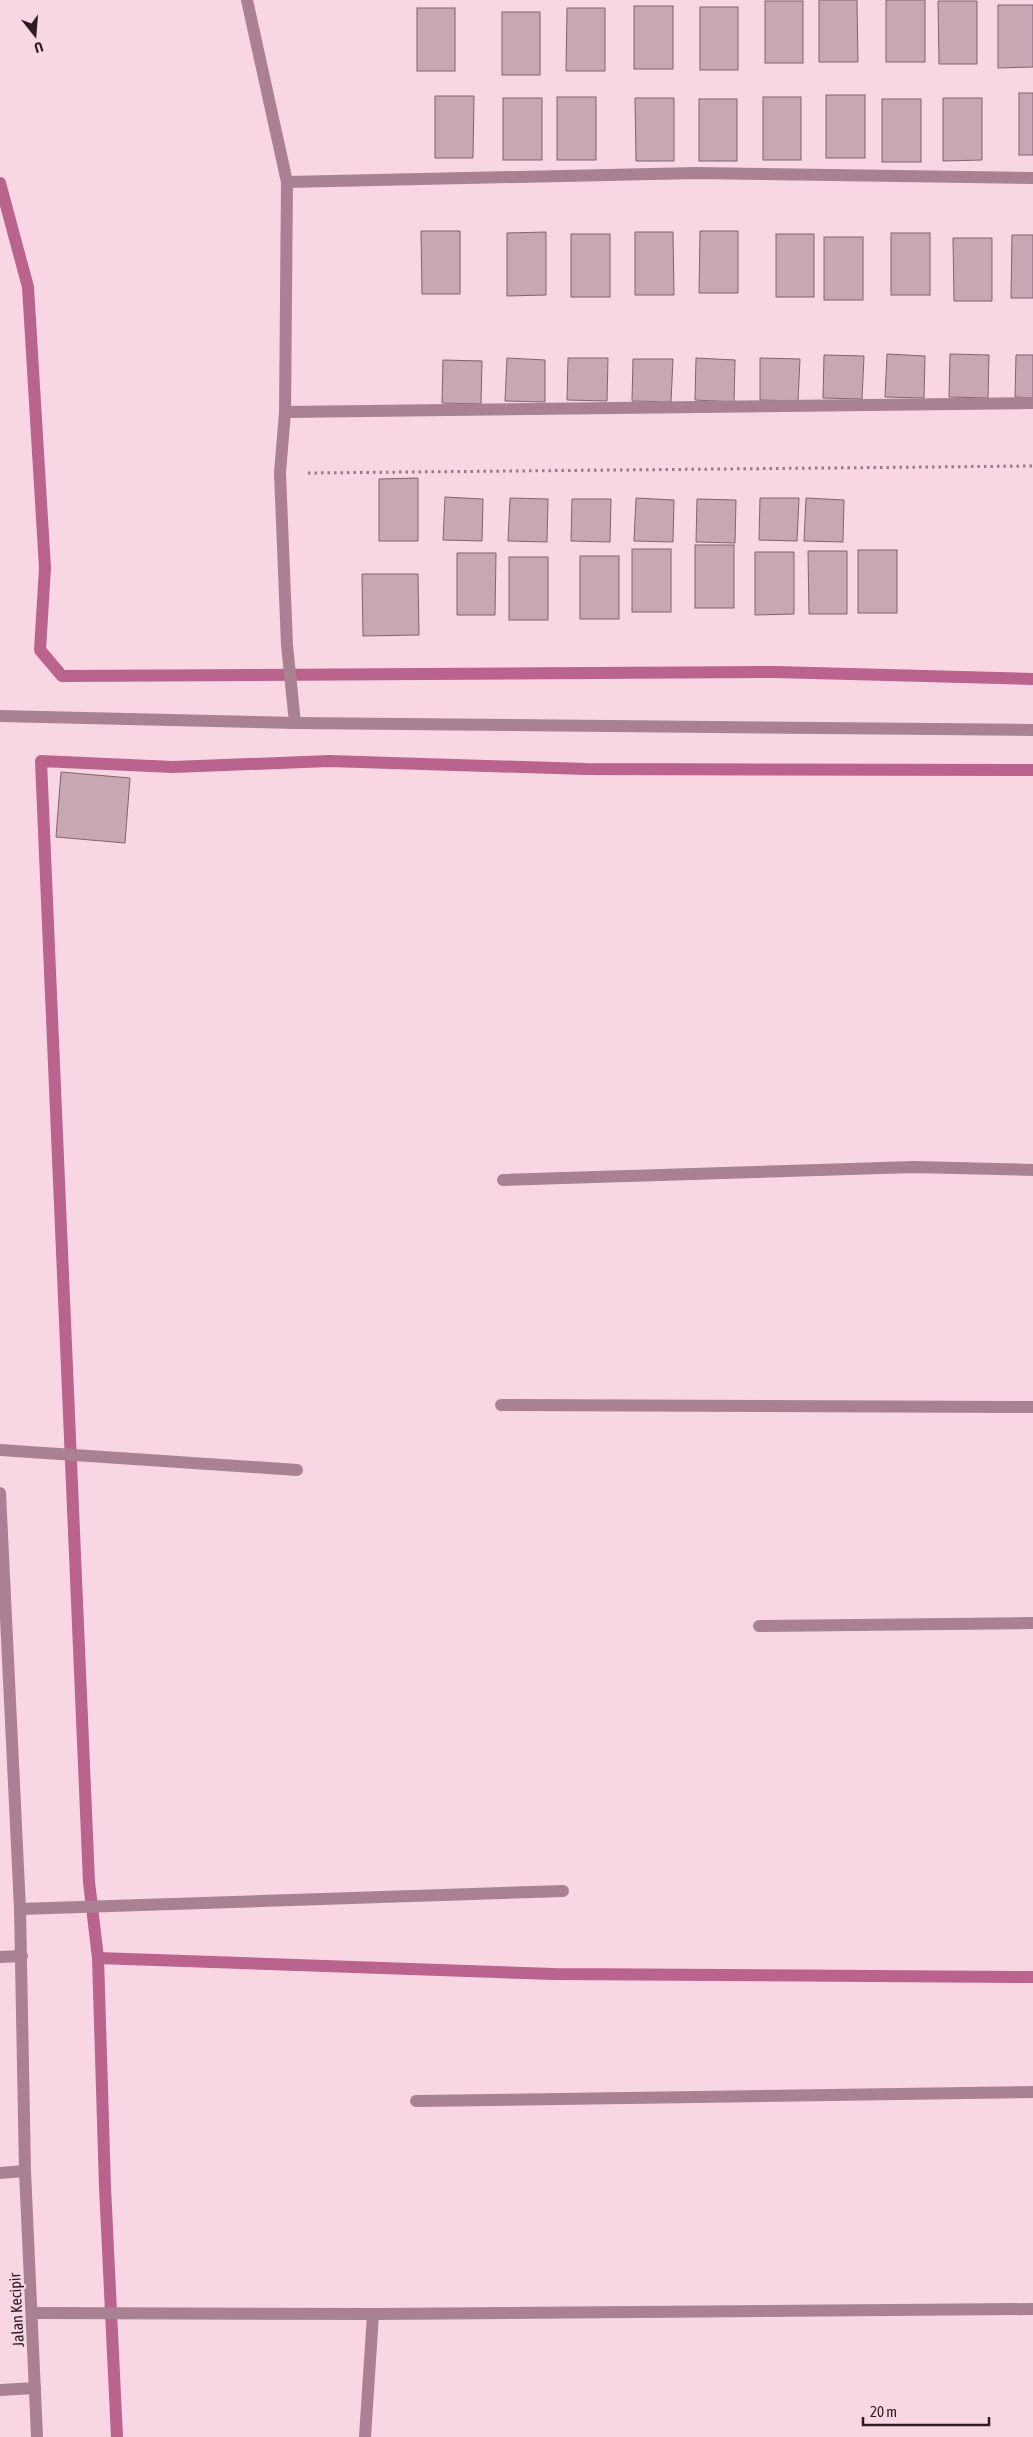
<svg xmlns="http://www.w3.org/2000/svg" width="1033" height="2437" font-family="'Asap Condensed',sans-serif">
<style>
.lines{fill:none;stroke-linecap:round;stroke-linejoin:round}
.stream{stroke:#b9638d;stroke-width:12}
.building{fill:#c8a6b4;stroke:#816370}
.path{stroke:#947c87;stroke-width:3;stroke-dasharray:2.5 4;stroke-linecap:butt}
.service{stroke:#a98193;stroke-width:12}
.minor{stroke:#a98193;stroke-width:12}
.labels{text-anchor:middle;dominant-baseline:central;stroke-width:4;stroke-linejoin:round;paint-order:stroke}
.street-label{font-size:16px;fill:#291c22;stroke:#f8d6e4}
</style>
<rect width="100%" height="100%" fill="#f8d6e4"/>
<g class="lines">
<g class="stream">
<path d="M0,183L28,287L45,568L40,650L62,676L775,672L1033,679"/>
<path d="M98,1958L89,1882L41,761L173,767L329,761L586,769L1033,770"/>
<path d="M117,2437L105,2187L98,1958L554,1974L1033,1977"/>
</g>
</g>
<g class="building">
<path d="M819,0H857L858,62H819Z"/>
<rect x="886" y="0" width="39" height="62"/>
<rect x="765" y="1" width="38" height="62"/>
<path d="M938,1H977V64H939Z"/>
<path d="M998,5H1033V67L998,68Z"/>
<rect x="634" y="6" width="39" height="63"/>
<rect x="700" y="7" width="38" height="63"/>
<rect x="417" y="8" width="38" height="63"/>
<path d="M567,8H605V71H566Z"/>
<rect x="502" y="12" width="38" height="63"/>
<rect x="1019" y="93" width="14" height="62"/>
<rect x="826" y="95" width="39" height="63"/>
<path d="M435,96H474L473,158H435Z"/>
<rect x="557" y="97" width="39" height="63"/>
<rect x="763" y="97" width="38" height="63"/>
<rect x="503" y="98" width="39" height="62"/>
<path d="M635,98H674V161H636Z"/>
<path d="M943,98H982V160L943,161Z"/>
<rect x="699" y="99" width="38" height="62"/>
<rect x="882" y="99" width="39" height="63"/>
<path d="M421,231H460V294H422Z"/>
<path d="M700,231H738V293H699Z"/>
<path d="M546,232V295L507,296V233Z"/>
<path d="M635,232H673L674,295H635Z"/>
<rect x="891" y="233" width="39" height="62"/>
<rect x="571" y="234" width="39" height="63"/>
<rect x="776" y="234" width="38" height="63"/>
<path d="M1012,235H1033V298H1011Z"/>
<rect x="824" y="237" width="39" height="63"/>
<path d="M953,238H992V301H954Z"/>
<path d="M887,354L925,356L924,398L885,397Z"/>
<path d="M950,354L989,355L988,398L949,397Z"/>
<path d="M824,355L864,356L862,399L823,398Z"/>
<path d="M1016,355H1033V398L1015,397Z"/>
<path d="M507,358L545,360V402L505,401Z"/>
<path d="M568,358H608L607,401L567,400Z"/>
<path d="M696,358L735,360L734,402L695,400Z"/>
<path d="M760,358L800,359L798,401L760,400Z"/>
<path d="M633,359H673L671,402L632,401Z"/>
<path d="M443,360L482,361L481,404L442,403Z"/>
<path d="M418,478V541H379V479Z"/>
<path d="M445,497L483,499L482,541L443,540Z"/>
<path d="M510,498L548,499L547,542L508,541Z"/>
<path d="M636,498L674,500L673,542L634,541Z"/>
<path d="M760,498H799L797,541L759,540Z"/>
<path d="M806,498L844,500L843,542L804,541Z"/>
<path d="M572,499H611L610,542L571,541Z"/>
<path d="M697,499L736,500L735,543L696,542Z"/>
<rect x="695" y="545" width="39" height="63"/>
<rect x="632" y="549" width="39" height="63"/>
<rect x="858" y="550" width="39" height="63"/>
<path d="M808,551H847V614H809Z"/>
<path d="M755,552H794V614L755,615Z"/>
<path d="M457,553H496L495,615H457Z"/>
<rect x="580" y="556" width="39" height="63"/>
<rect x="509" y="557" width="39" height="63"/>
<path d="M362,574H418L419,635L363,636Z"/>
<path d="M61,772L130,778L125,843L56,837Z"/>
</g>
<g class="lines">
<path class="path" d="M308,473L1033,466"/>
<g class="service">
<path d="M0,1450L297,1470"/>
<path d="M20,1909L563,1891"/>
</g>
<g class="minor">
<path d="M247,0L287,182L285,412L280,473L287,645L295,723"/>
<path d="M287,182L696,173L1033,178"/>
<path d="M285,412L1033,403"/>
<path d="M0,716L295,723L1033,730"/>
<path d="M503,1180L914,1167L1033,1170"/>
<path d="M501,1405L1033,1407"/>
<path d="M0,1493L20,1909L25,2171L37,2437"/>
<path d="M759,1626L1033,1623"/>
<path d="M0,1957L22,1956"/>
<path d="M416,2101L1033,2092"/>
<path d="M0,2173L25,2171"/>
<path d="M33,2313L373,2314L1033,2309"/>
<path d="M0,2390L35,2388"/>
<path d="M365,2437L373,2314"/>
</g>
</g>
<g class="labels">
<g class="street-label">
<text transform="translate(16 2310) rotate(-93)">Jalan Kecipir</text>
</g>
</g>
<g transform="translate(35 35) rotate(163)" stroke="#f8d6e4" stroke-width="4" paint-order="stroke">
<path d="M0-4L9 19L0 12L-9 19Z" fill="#291c22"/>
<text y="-8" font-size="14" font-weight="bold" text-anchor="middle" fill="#291c22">U</text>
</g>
<path d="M863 2417v8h126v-8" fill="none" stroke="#291c22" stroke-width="2.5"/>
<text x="870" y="2417" font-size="15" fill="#291c22" stroke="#f8d6e4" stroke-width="4" paint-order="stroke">20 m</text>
</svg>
